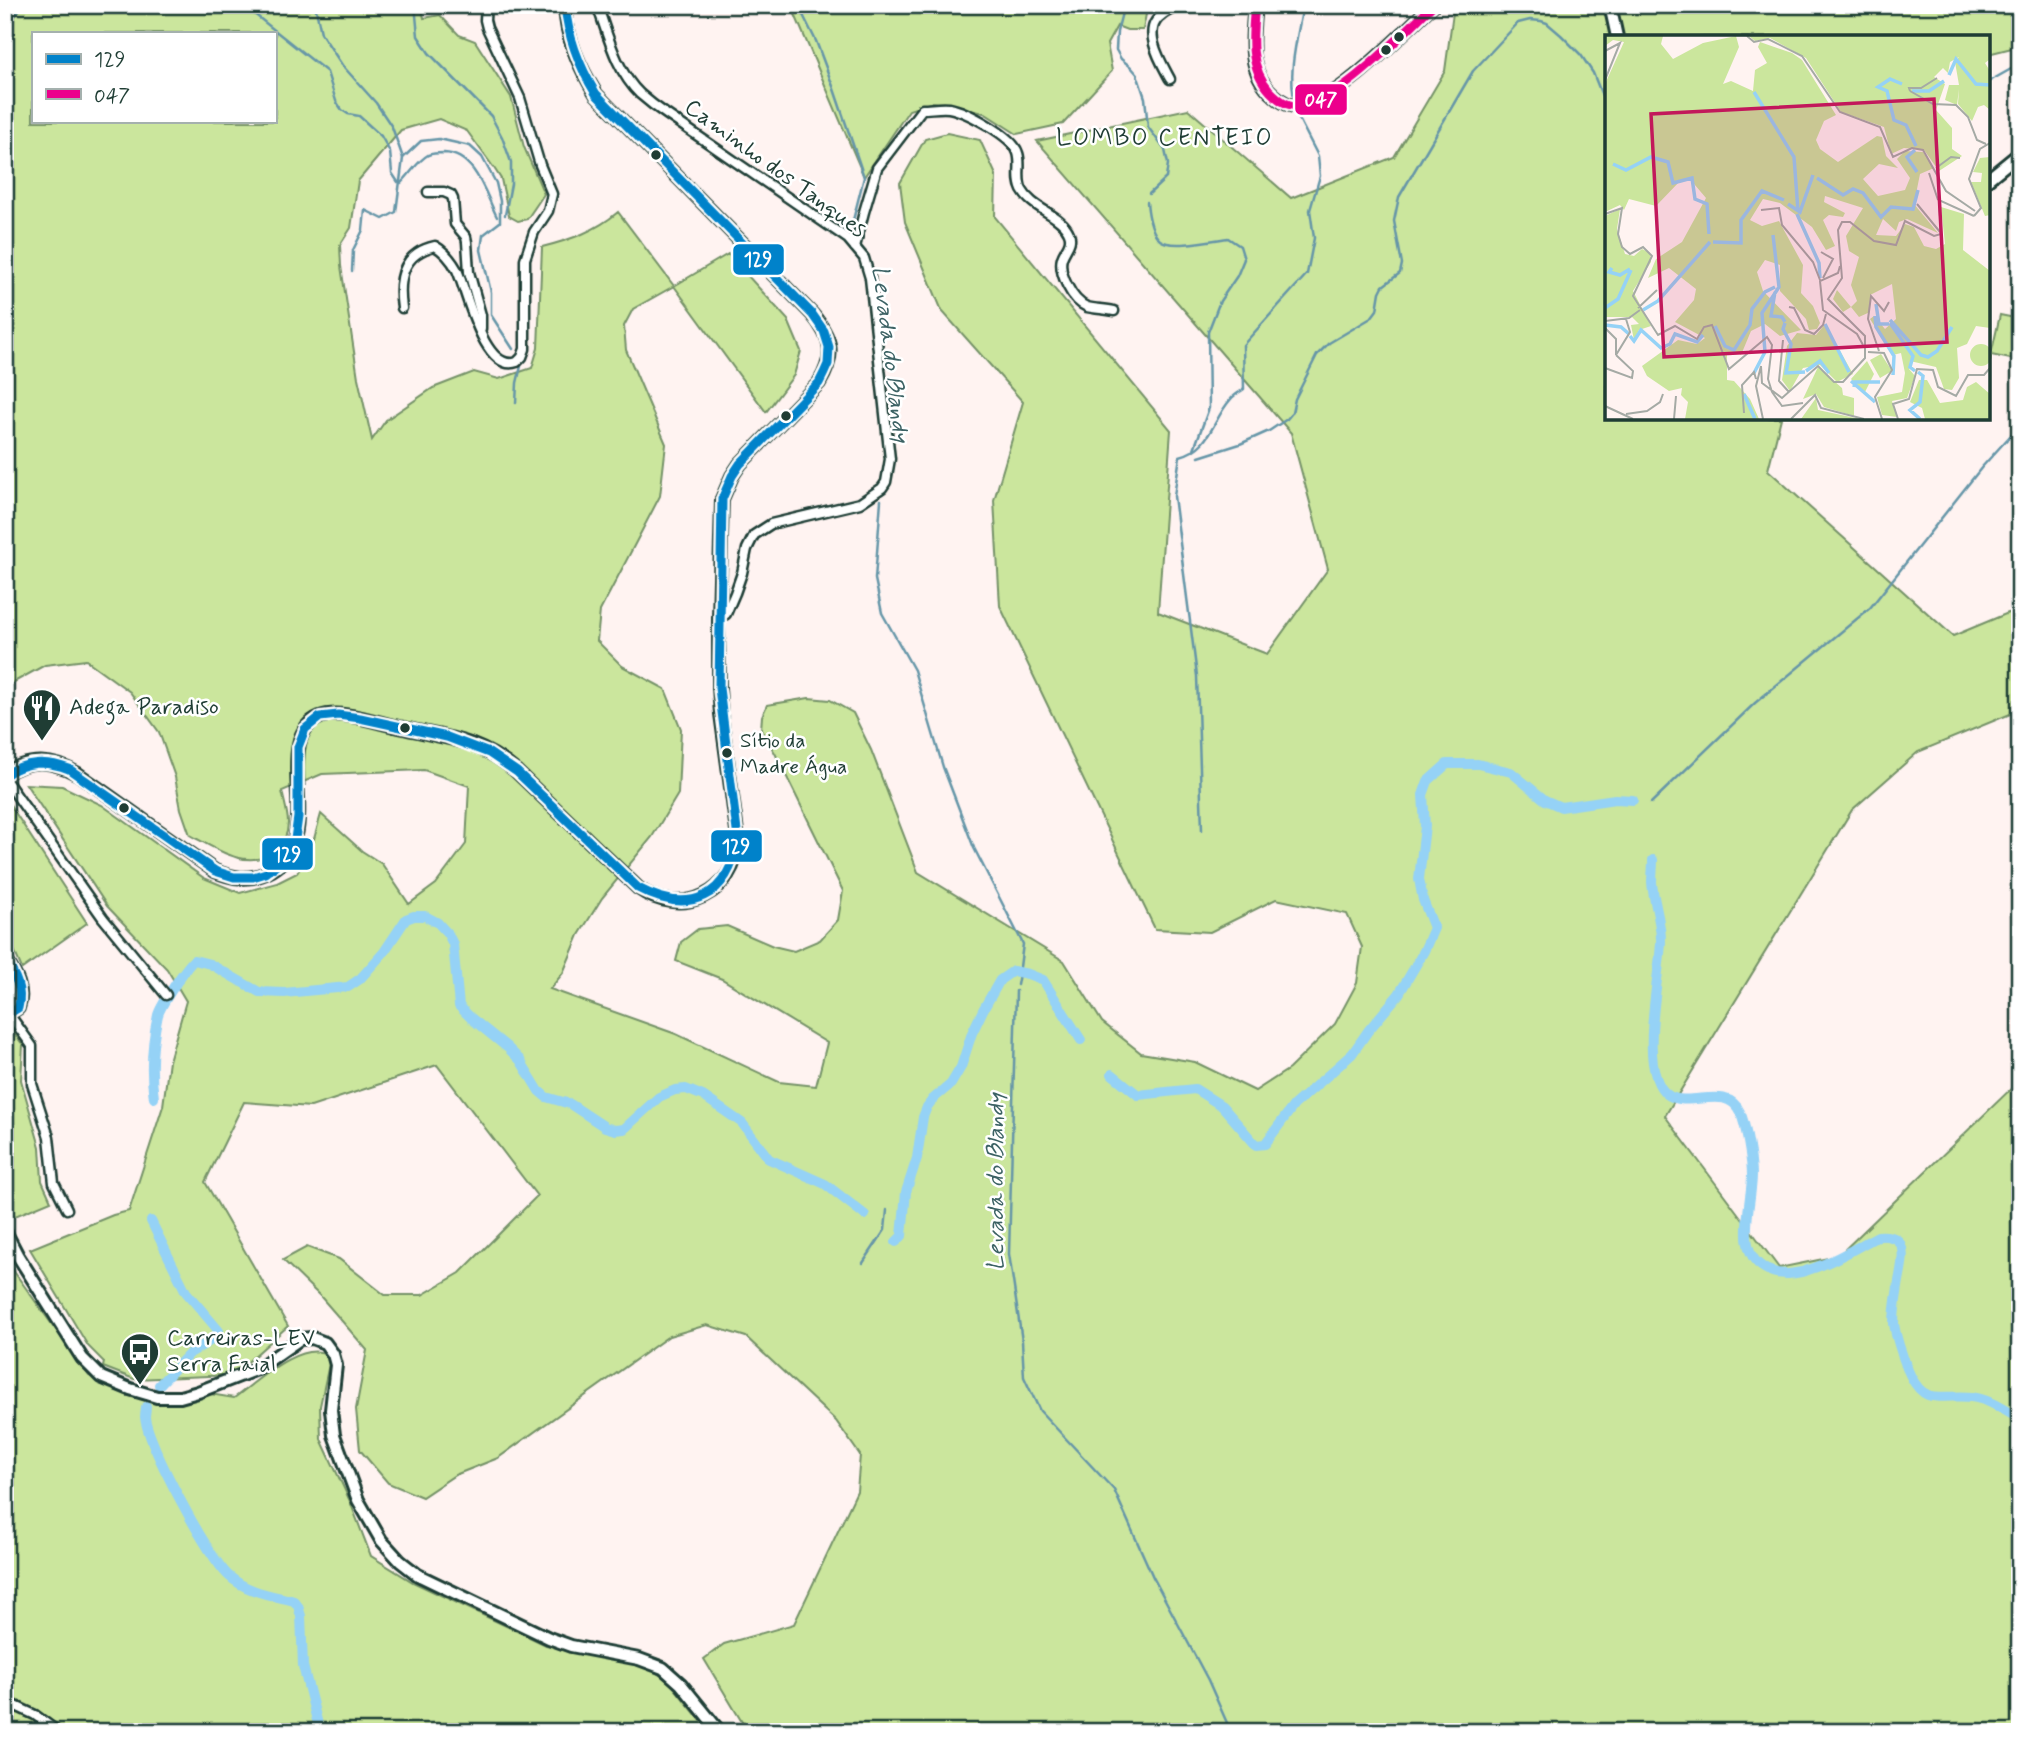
<svg xmlns="http://www.w3.org/2000/svg" width="2025" height="1737" font-family="Mynerve,sans-serif">
<style>
.green{fill:#cbe69d;stroke:#759268;stroke-width:2;fill-rule:evenodd}
.lines{fill:none;stroke-linecap:round;stroke-linejoin:round}
.stream{stroke:#6696a8;stroke-width:2.5}
.canal{stroke:#95d2f6;stroke-width:10}
.minor-casing{stroke:#1f3d34;stroke-width:13}
.secondary-casing{stroke:#1f3d34;stroke-width:16}
.minor{stroke:#fff;stroke-width:8}
.secondary{stroke:#fff;stroke-width:10}
.bus-1-casing{stroke:#fff;stroke-width:14}
.bus-2-casing{stroke:#fff;stroke-width:14}
.bus-1{stroke:#0082ca;stroke-width:9}
.bus-2{stroke:#ec008c;stroke-width:9}
.bus-dot{fill:#1f3d34;stroke:#fff;stroke-width:2.5}
.labels{text-anchor:middle;dominant-baseline:central;stroke-width:5;stroke-linejoin:round;paint-order:stroke}
.bus-label{font-size:21px;fill:#1f3d34;stroke:#fff;text-anchor:start}
.street-label{font-size:23px;fill:#1f3d34;stroke:#fff}
.poi-label{font-size:23px;fill:#1f3d34;stroke:#fff;text-anchor:start}
.neighbourhood-label{font-size:24px;letter-spacing:2px;fill:#1f3d34;stroke:#fff}
.water-label{font-size:24px;font-style:italic;fill:#3c6264;stroke:#fff}
.inset-river{fill:none;stroke:#95d2f6;stroke-width:3.5}
.inset-road{fill:none;stroke:#a5aaa5;stroke-width:2}
.view{fill:#c2185b;fill-opacity:0.15;stroke:#c2185b;stroke-width:3.5}
.inset-edge{fill:none;stroke:#1f3d34;stroke-width:3.5}
.line-badge{stroke:#fff;stroke-width:2.5}
.badge-label{font-size:19px;text-anchor:middle;font-weight:bold;fill:#fff}
</style>
<rect width="100%" height="100%" fill="#fff3f1"/>
<filter id="ink" filterUnits="userSpaceOnUse"><feTurbulence type="fractalNoise" baseFrequency=".0143" numOctaves="2"/><feDisplacementMap in="SourceGraphic" scale="14" xChannelSelector="R" yChannelSelector="G"/><feConvolveMatrix kernelMatrix="1 2 1 2 8 2 1 2 1" color-interpolation-filters="sRGB"/></filter>
<g filter="url(#ink)">
<g class="green">
<path d="M5,5H421L424,18L440,15L459,35L475,41L511,97L524,147L544,194L527,219L518,221L509,216L501,179L494,168L467,131L439,119L401,130L358,181L351,228L340,245L341,266L358,378L372,440L386,420L433,388L474,372L499,379L532,368L538,348L542,247C570,240 596,231 618,212L674,286L728,254L788,320L801,351L794,375L766,412L674,286L633,309L624,326L626,350L666,444L660,496L600,611L597,641L622,666L665,689L681,729L678,794L652,837L602,898L579,935L563,973L550,989L676,1034L779,1082L816,1086L827,1043L722,979L676,961L681,942L698,929L727,926L773,946L794,951L820,940L838,920L843,891L775,753L761,730L762,716L767,705L809,698L830,700L853,713L871,750L918,872L1064,961L1102,1022L1141,1053L1195,1062L1255,1091L1289,1069L1335,1024L1357,983L1362,947L1347,914L1276,899L1210,932L1155,929L1000,606L994,500L1023,402L942,311L905,222L900,183L925,139L947,133L980,140L996,175L995,217L1171,430L1158,612L1267,654L1328,569L1291,433L1037,141L1188,109L1291,198L1394,157L1445,71L1454,5H1495L1503,13L1515,5H2020V46L1988,54V37H1607V418H1781L1768,470L1953,636L2020,608V710L1918,752L1852,810L1665,1116L1779,1268L1838,1256L2020,1080V1732H748L704,1659L724,1644L794,1624L857,1491L860,1455L836,1421L746,1337L707,1325L669,1336L498,1458L455,1475L422,1497L388,1483L360,1450L356,1409L367,1350L321,1297L283,1260L307,1247L339,1259L385,1295H422L460,1273L537,1196L437,1065L311,1107L244,1102L205,1182L288,1326L233,1375L134,1379L103,1367L104,1362L88,1346L30,1249L113,1215L129,1211L163,1106L169,1061L186,1001L167,969L107,906L26,784L62,786L102,805L204,878L240,893L277,883L297,873L310,853L321,814L362,851L382,864L409,904L436,884L466,844L469,786L424,770L322,774L282,791C284,801 288,813 288,823C288,833 283,846 275,852C246,871 216,849 190,835L181,809L175,777L159,732L130,692L86,660L45,665L5,687ZM33,33H275V121H33Z"/>
<path d="M791,5H1152L1146,14L1143,30H1127L1117,26L1107,44L1112,71L1063,124L1017,134L984,113L933,102L909,110L864,177Z"/>
<path d="M2000,315L2020,319V361L1991,355Z"/>
<path d="M5,797L87,923L22,969L5,929Z"/>
<path d="M5,1024H7L23,1045L21,1080L40,1147L42,1181L51,1201L8,1219L5,1209Z"/>
<path d="M5,1256L15,1273L89,1376L151,1397L198,1392L234,1398C255,1383 301,1339 328,1355L329,1364L320,1406L321,1439L349,1499L371,1556L413,1582L546,1645L644,1665L669,1681L710,1732H5Z"/>
</g>
<g class="lines">
<g class="stream">
<path d="M243,5L327,72L336,101L342,110L348,114L359,116L381,136L390,152L392,173L398,182"/>
<path d="M315,5L321,33L342,65L376,103L392,127L403,158L396,212L383,219L365,210L363,230L353,250L352,271"/>
<path d="M415,5L418,36L429,53L491,116L502,137L511,162V184L505,215"/>
<path d="M798,5L816,41L834,89L864,177L849,236"/>
<path d="M1124,5L1117,32L1116,50L1121,59L1131,67L1137,74L1145,98L1148,127L1165,150L1168,164L1166,178L1149,194"/>
<path d="M5,40L14,17L23,5"/>
<path d="M1988,82L2020,64"/>
<path d="M1295,102C1287,72 1298,36 1303,5"/>
<path d="M403,158L421,141L439,139L470,146L482,157L496,183L500,201V222L483,235L481,250L491,292V315L513,349"/>
<path d="M401,183C410,175 417,161 428,155C433,153 438,153 444,153C475,154 485,193 497,217"/>
<path d="M1147,202C1148,213 1151,232 1160,240C1171,249 1213,240 1228,238L1240,246L1244,259L1237,276L1220,301L1208,332L1209,408L1194,449"/>
<path d="M516,403L517,383L521,366"/>
<path d="M1199,457L1240,444L1269,431L1287,419L1292,413L1295,399L1317,355L1329,343L1371,318L1377,310L1380,292L1383,286L1400,273L1402,264L1394,221L1399,197L1473,71L1518,23L1530,20L1541,21L1547,23L1561,35L1581,55L1593,73L1607,108"/>
<path d="M881,500L875,579L882,613L914,670L943,767L974,848L1023,944L1020,967"/>
<path d="M1651,803L1755,703L1870,608L1982,467L2020,425"/>
<path d="M1202,830L1197,676L1174,496L1180,456C1211,448 1212,420 1231,399C1234,395 1240,392 1244,389L1243,345L1307,274L1314,238L1310,210L1320,176L1318,156L1298,117L1296,109"/>
<path d="M1017,985L1019,974"/>
<path d="M1016,991L1009,1254L1022,1341L1024,1377L1040,1411L1114,1490L1153,1577L1208,1680L1231,1732"/>
<path d="M863,1263L885,1230L887,1210"/>
</g>
<g class="canal">
<path d="M1653,860C1653,867 1652,875 1652,882C1653,901 1661,920 1661,940C1661,973 1636,1073 1668,1095C1689,1109 1727,1083 1740,1112C1746,1124 1752,1162 1752,1175C1752,1206 1732,1256 1770,1271C1782,1276 1799,1274 1811,1269C1834,1262 1857,1247 1878,1236C1914,1233 1901,1265 1898,1287C1896,1299 1894,1313 1894,1324C1895,1331 1897,1339 1899,1345C1904,1360 1912,1389 1928,1395C1940,1399 1959,1395 1971,1397C1989,1399 2004,1410 2020,1419"/>
<path d="M1112,1074L1138,1095L1195,1089L1222,1106L1256,1145L1265,1144L1294,1105L1352,1054L1368,1031L1399,994L1424,951L1434,928L1423,900L1419,879L1425,826L1423,795L1428,781L1447,764H1478L1511,772L1545,800L1561,807L1615,799L1633,800"/>
<path d="M154,1098C150,1071 152,1042 158,1015C161,1005 185,968 194,960L210,964L259,992L284,993L348,987L360,979L384,952L406,919L414,916H425L438,923L448,934L453,944L459,1006L471,1018L508,1048L520,1060L539,1091L546,1097L570,1104L605,1127L615,1130L624,1129L659,1097L675,1090L686,1089L703,1096L742,1123L769,1159L825,1184L865,1215"/>
<path d="M151,1221L186,1292L219,1331L215,1338L190,1353L159,1385"/>
<path d="M896,1242L902,1236L906,1192L917,1158L923,1117L927,1107L933,1099L951,1084L961,1067L972,1033L983,1010L1000,980L1013,971L1028,974L1043,980L1081,1040"/>
<path d="M146,1407C146,1410 145,1414 145,1417C147,1443 209,1559 229,1576C247,1592 270,1595 294,1601L298,1606L301,1616L303,1666L320,1732"/>
</g>
<g class="minor-casing">
<g id="minor">
<path d="M597,5C608,35 616,71 640,94C648,101 657,108 666,114L848,239L864,258L870,278L890,459L886,482L882,488L860,503L771,524L754,535L747,549L742,573L735,593L726,614L719,619"/>
<path d="M1170,79C1161,62 1141,30 1161,16C1166,11 1174,8 1181,5"/>
<path d="M428,192H444L451,195L453,199L455,224L466,237L467,242L469,272L481,315V329"/>
<path d="M855,247L864,212L877,168L922,109C930,109 940,107 949,108C966,111 1013,136 1018,153C1022,165 1016,179 1022,190C1032,209 1062,215 1069,233C1073,243 1065,249 1062,258C1058,273 1072,301 1087,307C1095,309 1105,309 1114,311"/>
<path d="M402,308C398,280 402,253 435,246C444,251 452,261 457,270C467,292 484,374 517,362L522,357L525,349V259L534,232L548,211L552,194L540,165L520,98L487,28L485,20L486,5"/>
<path d="M5,779L103,918L166,995"/>
<path d="M9,1014L32,1046V1084L49,1137L54,1183L67,1209"/>
<path d="M5,1701L35,1715L58,1732"/>
</g>
</g>
<g class="secondary-casing">
<g id="secondary">
<path d="M1255,5C1252,38 1246,71 1274,95C1281,102 1292,108 1303,106C1339,101 1404,31 1433,5"/>
<path d="M1610,5L1617,37"/>
<path d="M1988,179L2020,153"/>
<path d="M5,775C28,757 54,760 78,774L215,871C232,878 248,881 266,873C332,844 267,739 320,717C341,709 378,723 399,727C446,738 479,739 517,772L638,888C682,919 736,894 738,839L721,714L719,688V619L722,499L732,476L740,464L819,383C836,355 832,338 812,314L596,94C579,66 566,38 565,5"/>
<path d="M5,959C15,974 25,990 18,1008L5,1016"/>
<path d="M5,1231L18,1256L82,1358L101,1377L130,1389L157,1397H180L198,1392L257,1369L300,1339L312,1338L325,1343L333,1354L336,1365L331,1410L334,1435L358,1500L381,1540L400,1561L418,1575L549,1638L571,1646L639,1659L663,1668L681,1684L720,1732"/>
</g>
</g>
<use href="#minor" class="minor"/>
<use href="#secondary" class="secondary"/>
<g class="bus-1-casing">
<g id="bus-1">
<path d="M5,775C26,761 46,760 69,769L215,871L234,877H253L266,873L285,859L295,839L298,817V747L305,729L320,717L338,715L360,718L447,737L489,753L517,772L638,888C690,916 729,897 738,839L719,688L722,499L732,476L740,464L819,383L824,373L828,364L829,347L824,331L812,314L596,94C579,66 568,38 565,5"/>
<path d="M5,959C15,975 23,989 18,1008L5,1016"/>
</g>
</g>
<g class="bus-2-casing">
<path id="bus-2" d="M1255,5C1252,35 1248,67 1270,91C1278,99 1286,106 1298,106C1334,108 1406,30 1433,5"/>
</g>
<use href="#bus-1" class="bus-1"/>
<use href="#bus-2" class="bus-2"/>
</g>
</g>
<defs>
<g id="restaurant-pin" transform="scale(2.0125)"><path d="M0 17L-7.5 6A9.5 9.5 0 1 1 7.5 6Z" fill="#1f3d34" stroke="#fff"/><path d="M-5-6h1v4h1v-4h1v4h1v-4h1v5L-1.5 .5V6h-2V.5L-5-1ZM5-6V6H3V1.5H1.5Q1.5-4 5-6Z" fill="#fff"/></g>
<g id="bus-pin" transform="scale(2.0125)"><path d="M0 17L-7.5 6A9.5 9.5 0 1 1 7.5 6Z" fill="#1f3d34" stroke="#fff"/><path d="M-5-6H5V4H4V6H2V4H-2V6H-4V4H-5ZM-3.5-4V0h7V-4ZM-3.5 1.2v1.5H-2V1.2ZM2 1.2v1.5H3.5V1.2Z" fill="#fff"/></g>
</defs>
<g fill-rule="evenodd">
<use href="#restaurant-pin" x="42" y="708"/>
<use href="#bus-pin" x="140" y="1352"/>
</g>
<g class="bus-dot">
<circle cx="1399" cy="37" r="6"/>
<circle cx="1386" cy="50" r="6"/>
<circle cx="656" cy="155" r="6"/>
<circle cx="786" cy="416" r="6"/>
<circle cx="405" cy="728" r="6"/>
<circle cx="727" cy="753" r="6"/>
<circle cx="124" cy="808" r="6"/>
</g>
<g class="labels">
<g class="bus-label">
<text x="740" y="741">Sítio da<tspan x="740" dy="26">Madre Água</tspan></text>
</g>
<g class="street-label">
<text transform="translate(775 169) rotate(36)">Caminho dos Tanques</text>
</g>
<g class="poi-label">
<text x="69" y="708">Adega Paradiso</text>
<text x="167" y="1339">Carreiras-LEV<tspan x="167" dy="26">Serra Faial</tspan></text>
</g>
<g class="neighbourhood-label">
<text x="1165" y="138">LOMBO CENTEIO</text>
</g>
<g class="water-label">
<text transform="translate(890 354) rotate(83)">Levada do Blandy</text>
<text transform="translate(996 1182) rotate(-90)">Levada do Blandy</text>
</g>
</g>
<g transform="translate(1605 35)">
<rect width="385" height="385" fill="#fff3f1"/>
<path d="M0,1H58L56,9L68,24L98,8L131,1L134,12L118,49L126,46L148,56L150,35L162,28L153,12L155,7L187,18L197,25L231,80L219,86L211,105L215,114L233,127L272,101L277,102L281,121L293,133L274,129L258,144L273,161L300,155L305,143L292,124L300,116L318,117L329,133L315,139L309,169L333,198L302,184L294,187L291,196L278,184L271,200L291,201L300,189L309,192L319,211L331,214L340,209L336,172L359,179L358,215L385,236V293L371,291L362,309L352,313L354,343L347,355L339,354L331,332L305,326L304,334L310,341L302,363L287,366L292,382L277,380L272,362L297,357L300,338L296,318L288,320L265,284L269,281L280,294L291,284L287,249L265,260V277L254,282L246,272L238,277L228,264L232,255L246,272L252,266L246,250L254,222L244,216L241,201L258,173L220,161L219,167L240,178L238,182L224,180L218,185L230,211L221,215L207,192L175,168L158,164L145,185L157,191L174,186L198,230L196,258L208,271L215,288L212,294L204,295L201,284L175,256V230L160,225L152,237L158,256L196,295L175,301L160,289L146,296L136,320L132,317L122,319V345L129,346L145,364L154,384H80L83,367L76,360L77,353L64,356L42,341L37,331L73,305L92,309L100,303L70,287L89,265L91,254L64,233L43,243L51,224L77,207L101,163L84,143L76,145L51,171L24,164L19,175L15,170L0,177V49L19,7L8,5L0,11ZM144,1H385V24L380,28L385,36V75L379,70L373,72L367,86L353,69L354,54L352,70L340,65L344,50H354L350,27L354,22L345,27L343,38L338,33L329,42L340,49L331,75L347,93V114L357,121L334,136L319,115L299,113L286,119L279,92L236,77L201,23L165,3L150,6ZM385,122V180L380,181L366,147H376L377,138L368,137L375,123ZM15,174L12,194L20,219L29,221L37,214L45,218L46,227L28,256L46,291L34,295L29,305L26,290L34,289L27,282H0V181ZM220,289L248,339L232,347L215,330L198,333L185,356L177,345L182,311L192,298L211,300ZM365 320a11 11 0 1 1 22 0a11 11 0 1 1-22 0ZM276,319L287,336L275,343L265,325ZM262,326L269,339L259,359L246,344ZM213,332L237,353L238,360L249,363V381L219,372L211,359L198,364ZM314,345H322L335,368L358,365L362,352L371,347L385,359V384H320L317,373L305,367ZM211,363L213,375L255,384H196Z" fill="#cbe69d"/>
<path class="inset-river" d="M344,40L351,24L371,49L385,50M297,49L285,44L273,52L282,56L289,85L301,90L311,111M307,56H324L339,46M149,57L189,122L193,176M310,115L302,122L312,137M8,129L21,135L46,122L63,127L68,148L87,143L90,164L102,169L104,199M212,143L238,160L248,154L258,158L276,182L286,172L308,174L313,155M183,169L195,177L208,140M192,179L214,228L215,243M108,207L136,208V185L157,156L179,165M7,233L4,237L15,240L25,234M170,257L166,281L177,282L180,287M271,269L274,289H284M0,273L13,264L26,235M38,275L53,266L105,207M270,281L271,292L289,321L288,340M285,285L316,320L323,322L332,316L347,292M180,288L178,294L186,309L181,338L200,337M285,288L308,321L305,332L310,336M220,289L244,337M0,290L16,292L24,299M110,291L120,311L129,315L145,290L147,274L160,257L170,252M25,301L29,306L36,295L56,313L65,309L70,299L92,307L98,300M201,336L215,326L224,338M313,337L318,341L315,367L305,375L315,384M149,338L160,317L157,278L174,252L168,200M246,346L270,367M249,352L250,347H275M139,359L150,384"/>
<path class="inset-road" d="M142,1L149,7L163,4L197,21L235,77L275,92L288,122L307,113L318,115L341,156L370,176M0,16L15,8L0,45M305,56L328,69L351,70L363,82L372,105L381,109M305,56L304,53H316L332,43M331,133L346,122L355,123M324,138L333,165M312,169L335,197M156,175L174,173L177,190L208,227L215,245M0,179L17,173L13,199L17,212L25,219L38,212L47,221L28,261L53,300L70,291L92,304L99,292L107,290L124,334L162,302L167,310L163,344L167,357M369,181L376,173L364,144L375,114L385,108M216,217L228,224L218,243M235,231L233,238L215,246L218,275L252,299L258,310M184,272L189,273L200,295L209,299L218,290L221,279M33,273L52,255M0,286L24,283L35,275M0,293L11,304V320M178,305L174,346L184,357M274,316L263,284L266,261L279,276L284,267M263,317L279,318L287,335L270,362L277,384M11,320L25,297L21,284M156,331L157,348L177,363L213,331L229,347H238L260,323V301L223,264L237,243L233,195L237,187H245L269,206L291,210L300,186L329,201L336,199L334,165L369,181M156,331L151,351L158,384M0,333L27,343L28,336L11,320M167,357L177,371L198,368M0,371L28,384M139,378L137,350L149,337L151,344M21,379L42,376L55,367L58,359M69,384L71,361M186,384L210,360L216,373L259,384M293,384L288,369L304,364L312,334L328,335L333,352L351,361L363,340H379L385,333"/>
<path class="view" d="M329,64L342,307L59,322L46,79Z"/>
<rect width="385" height="385" class="inset-edge"/>
</g>
<g class="line-badge">
<rect x="1294" y="83" width="54" height="33" rx="7" fill="#ec008c"/>
<rect x="732" y="243" width="53" height="33" rx="7" fill="#0082ca"/>
<rect x="710" y="829" width="53" height="34" rx="7" fill="#0082ca"/>
<rect x="261" y="837" width="53" height="34" rx="7" fill="#0082ca"/>
</g>
<g class="badge-label">
<text x="1321" y="106">047</text>
<text x="758" y="266">129</text>
<text x="736" y="853">129</text>
<text x="287" y="861">129</text>
</g>
<rect width="2025" height="1737" fill="none" stroke="#fff" stroke-width="28"/>
<rect x="14" y="14" width="1997" height="1709" fill="none" stroke="#1f3d34" stroke-width="2.5" filter="url(#ink)"/>
<rect x="32" y="32" width="245" height="91" fill="#ffffff" stroke="#a5b1ae" stroke-width="2"/>
<rect x="46" y="54" width="35" height="10" fill="#0082ca" stroke="#a5b1ae" stroke-width="2"/>
<text x="94" y="66" font-size="21" fill="#1f3d34">129</text>
<rect x="46" y="89" width="35" height="10" fill="#ec008c" stroke="#a5b1ae" stroke-width="2"/>
<text x="94" y="102" font-size="21" fill="#1f3d34">047</text>
</svg>
